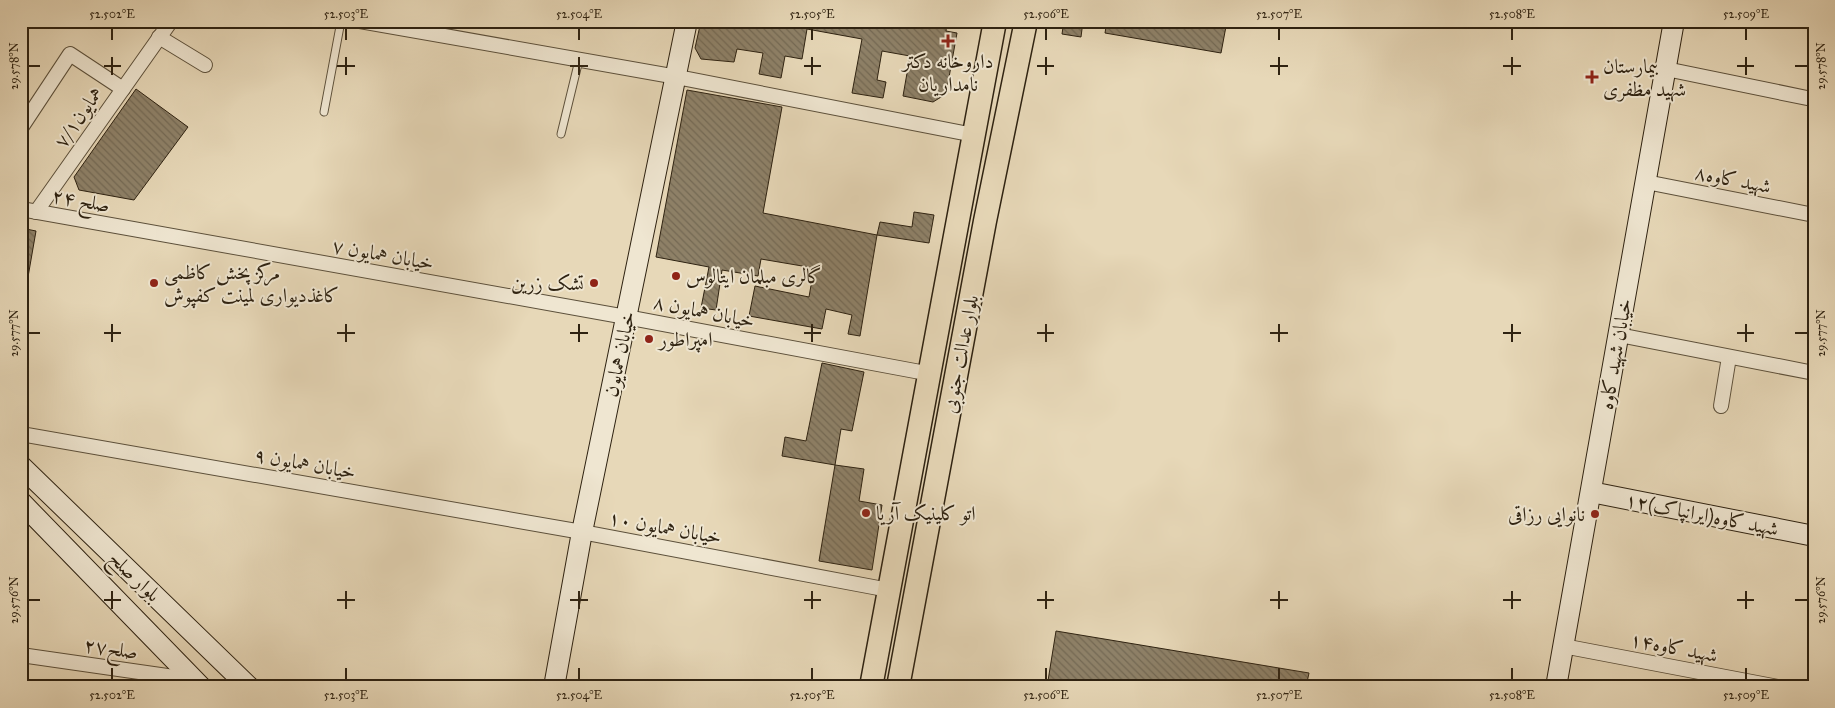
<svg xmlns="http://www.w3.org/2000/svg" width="1835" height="708" font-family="'IM FELL Great Primer',Amiri,serif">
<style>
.building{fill:url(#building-back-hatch);stroke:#2e2211}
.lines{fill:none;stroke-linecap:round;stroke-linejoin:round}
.lane-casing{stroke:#5c503b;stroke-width:9}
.street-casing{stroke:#5c503b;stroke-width:16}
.secondary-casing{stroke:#2e2211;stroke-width:22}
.primary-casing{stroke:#2e2211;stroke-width:25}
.lane{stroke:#efe6d1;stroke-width:7}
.street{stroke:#efe6d1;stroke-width:14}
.secondary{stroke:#efe6d1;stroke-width:20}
.primary{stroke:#e7d8b8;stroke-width:22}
.ticks{fill:none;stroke:#2e2211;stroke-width:2}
.poi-dot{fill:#8f2418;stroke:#efe6d1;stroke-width:2}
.labels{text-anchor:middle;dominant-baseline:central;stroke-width:4;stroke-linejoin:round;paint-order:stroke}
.poi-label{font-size:20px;fill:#2e2211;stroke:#efe6d1;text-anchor:start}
.street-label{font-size:20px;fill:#2e2211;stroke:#efe6d1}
.neatline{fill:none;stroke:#2e2211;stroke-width:2}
.ticks-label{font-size:12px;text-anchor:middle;fill:#2e2211}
</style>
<defs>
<pattern id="building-back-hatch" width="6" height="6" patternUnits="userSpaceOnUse" patternTransform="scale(1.25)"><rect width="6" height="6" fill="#8e8168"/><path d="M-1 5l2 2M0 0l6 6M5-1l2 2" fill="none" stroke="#746954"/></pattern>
</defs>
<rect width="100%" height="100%" fill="#e7d8b8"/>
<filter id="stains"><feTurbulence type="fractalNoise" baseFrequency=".004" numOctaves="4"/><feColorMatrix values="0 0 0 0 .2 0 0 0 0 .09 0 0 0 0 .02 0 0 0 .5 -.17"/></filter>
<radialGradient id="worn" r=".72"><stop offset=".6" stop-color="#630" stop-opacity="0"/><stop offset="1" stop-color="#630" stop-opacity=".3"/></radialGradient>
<g class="building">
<path d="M701,21H947L946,31L957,33L946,94L933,102L903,96L910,56L882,51L877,80L886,82L883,98L852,93L862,39L807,29L802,59L785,56L781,78L759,74L763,53L737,49L734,62L701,59L695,48Z"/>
<path d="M1064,21H1083L1081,37L1062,34Z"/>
<path d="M1107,21H1227L1221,53L1105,33Z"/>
<path d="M136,89L188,127L134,200L79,190L74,177Z"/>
<path d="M687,90L782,107L763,213L877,235L860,336L848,334L852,315L826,309L822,329L749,316L755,286L809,297L814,268L761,259L758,276L722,270L716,310L701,308L709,267L656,257Z"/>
<path d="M914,212L934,215L929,243L877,235L880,222L912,227Z"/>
<path d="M21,228L36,231L28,277H21Z"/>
<path d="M822,363L864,372L852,431L841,429L835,465L864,469L859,501L882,505L872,570L819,561L835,465L782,456L785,437L806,441Z"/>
<path d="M1056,631L1309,673L1306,687H1047Z"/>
</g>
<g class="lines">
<g class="lane-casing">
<g id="lane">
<path d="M324,112L341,21"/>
<path d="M561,134L579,60"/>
</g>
</g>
<g class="street-casing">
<g id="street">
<path d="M360,21L677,77L974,135"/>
<path d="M159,37L205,65"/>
<path d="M1666,69L1807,98"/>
<path d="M21,128L70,54L123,89"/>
<path d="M1646,182L1814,215"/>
<path d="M21,209L626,317L931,374"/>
<path d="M36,212L171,21"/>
<path d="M1619,335L1814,373"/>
<path d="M1721,406L1729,357"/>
<path d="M21,434L582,532L889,590"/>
<path d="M1563,646L1778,687"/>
<path d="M21,655L195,680"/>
</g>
</g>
<g class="secondary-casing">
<g id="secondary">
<path d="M21,466L249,687"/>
<path d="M1591,492L1814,536"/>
<path d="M21,502L201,687"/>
<path d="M554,687L582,532L687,21"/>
<path d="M1556,687L1674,21"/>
</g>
</g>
<g class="primary-casing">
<g id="primary">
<path d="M871,687L995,21"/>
<path d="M898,687L985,221L1026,21"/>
</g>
</g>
<use href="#lane" class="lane"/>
<use href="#street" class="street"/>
<use href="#secondary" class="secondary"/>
<use href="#primary" class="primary"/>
</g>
<path class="ticks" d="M112,28V40M346,28V40M579,28V40M812,28V40M1046,28V40M1279,28V40M1512,28V40M1746,28V40M112,57V75M346,57V75M579,57V75M812,57V75M1046,57V75M1279,57V75M1512,57V75M1746,57V75M28,66H40M104,66H121M337,66H355M570,66H588M804,66H821M1037,66H1054M1270,66H1288M1503,66H1521M1737,66H1754M1795,66H1808M112,324V342M346,324V342M579,324V342M812,324V342M1046,324V342M1279,324V342M1512,324V342M1746,324V342M28,333H40M104,333H121M337,333H355M570,333H588M804,333H821M1037,333H1054M1270,333H1288M1503,333H1521M1737,333H1754M1795,333H1808M112,591V609M346,591V609M579,591V609M812,591V609M1046,591V609M1279,591V609M1512,591V609M1746,591V609M28,600H40M104,600H121M337,600H355M570,600H588M804,600H821M1037,600H1054M1270,600H1288M1503,600H1521M1737,600H1754M1795,600H1808M112,668V680M346,668V680M579,668V680M812,668V680M1046,668V680M1279,668V680M1512,668V680M1746,668V680"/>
<g class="poi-dot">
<path d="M945.5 33.5h5v5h5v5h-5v5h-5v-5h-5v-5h5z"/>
<path d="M1589.5 69.5h5v5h5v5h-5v5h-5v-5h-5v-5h5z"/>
<circle cx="676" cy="276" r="5"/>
<circle cx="154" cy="283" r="5"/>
<circle cx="594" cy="283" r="5"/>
<circle cx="649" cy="339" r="5"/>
<circle cx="866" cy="513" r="5"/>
<circle cx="1595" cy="514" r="5"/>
</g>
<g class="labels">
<g class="poi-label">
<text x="948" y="61" text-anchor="middle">داروخانه دکتر<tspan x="948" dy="23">نامداریان</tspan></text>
<text x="1603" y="66">بیمارستان<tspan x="1603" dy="23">شهید مظفری</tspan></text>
<text x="164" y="272">مرکز پخش کاظمی<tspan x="164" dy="23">کاغذدیواری لمینت کفپوش</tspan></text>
<text x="686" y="276">گالری مبلمان ایتالوس</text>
<text x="584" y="283" text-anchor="end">تشک زرین</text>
<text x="659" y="339">امپراطور</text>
<text x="876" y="513">اتو کلینیک آریا</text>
<text x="1585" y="514" text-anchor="end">نانوایی رزاقی</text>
</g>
<g class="street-label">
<text transform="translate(78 117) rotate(-55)">همایون۷/۱</text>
<text transform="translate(1733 179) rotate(11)">شهید کاوه۸</text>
<text transform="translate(81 200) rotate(10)">صلح ۲۴</text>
<text transform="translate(383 254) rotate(10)">خیابان همایون ۷</text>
<text transform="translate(704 311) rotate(11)">خیابان همایون ۸</text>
<text transform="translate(619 354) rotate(-78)">خیابان همایون</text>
<text transform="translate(960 354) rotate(-79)">بلوار عدالت جنوبی</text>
<text transform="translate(1615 354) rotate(-80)">خیابان شهید کاوه</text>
<text transform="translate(305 463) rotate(10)">خیابان همایون ۹</text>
<text transform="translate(1702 514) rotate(11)">۱۲شهید کاوه(ایرانپاک)</text>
<text transform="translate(665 527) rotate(10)">خیابان همایون ۱۰</text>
<text transform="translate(135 576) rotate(44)">بلوار صلح</text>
<text transform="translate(1674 647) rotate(11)">شهید کاوه۱۴</text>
<text transform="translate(111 648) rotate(8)">صلح۲۷</text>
</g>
</g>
<rect width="1835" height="708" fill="none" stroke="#e7d8b8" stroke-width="55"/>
<rect x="28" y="28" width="1780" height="652" class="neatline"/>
<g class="ticks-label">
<text x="112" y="18">52.502°E</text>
<text x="346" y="18">52.503°E</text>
<text x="579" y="18">52.504°E</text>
<text x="812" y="18">52.505°E</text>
<text x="1046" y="18">52.506°E</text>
<text x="1279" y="18">52.507°E</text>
<text x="1512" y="18">52.508°E</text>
<text x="1746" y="18">52.509°E</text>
<text transform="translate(14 66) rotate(-90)" y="4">29.578°N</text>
<text transform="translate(1821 66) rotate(-90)" y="4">29.578°N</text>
<text transform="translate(14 333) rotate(-90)" y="4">29.577°N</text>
<text transform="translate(1821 333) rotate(-90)" y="4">29.577°N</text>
<text transform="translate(14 600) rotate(-90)" y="4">29.576°N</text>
<text transform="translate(1821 600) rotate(-90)" y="4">29.576°N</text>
<text x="112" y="699">52.502°E</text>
<text x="346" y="699">52.503°E</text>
<text x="579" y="699">52.504°E</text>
<text x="812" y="699">52.505°E</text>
<text x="1046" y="699">52.506°E</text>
<text x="1279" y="699">52.507°E</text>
<text x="1512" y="699">52.508°E</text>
<text x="1746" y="699">52.509°E</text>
</g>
<rect width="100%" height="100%" filter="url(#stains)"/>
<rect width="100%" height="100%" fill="url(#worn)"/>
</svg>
